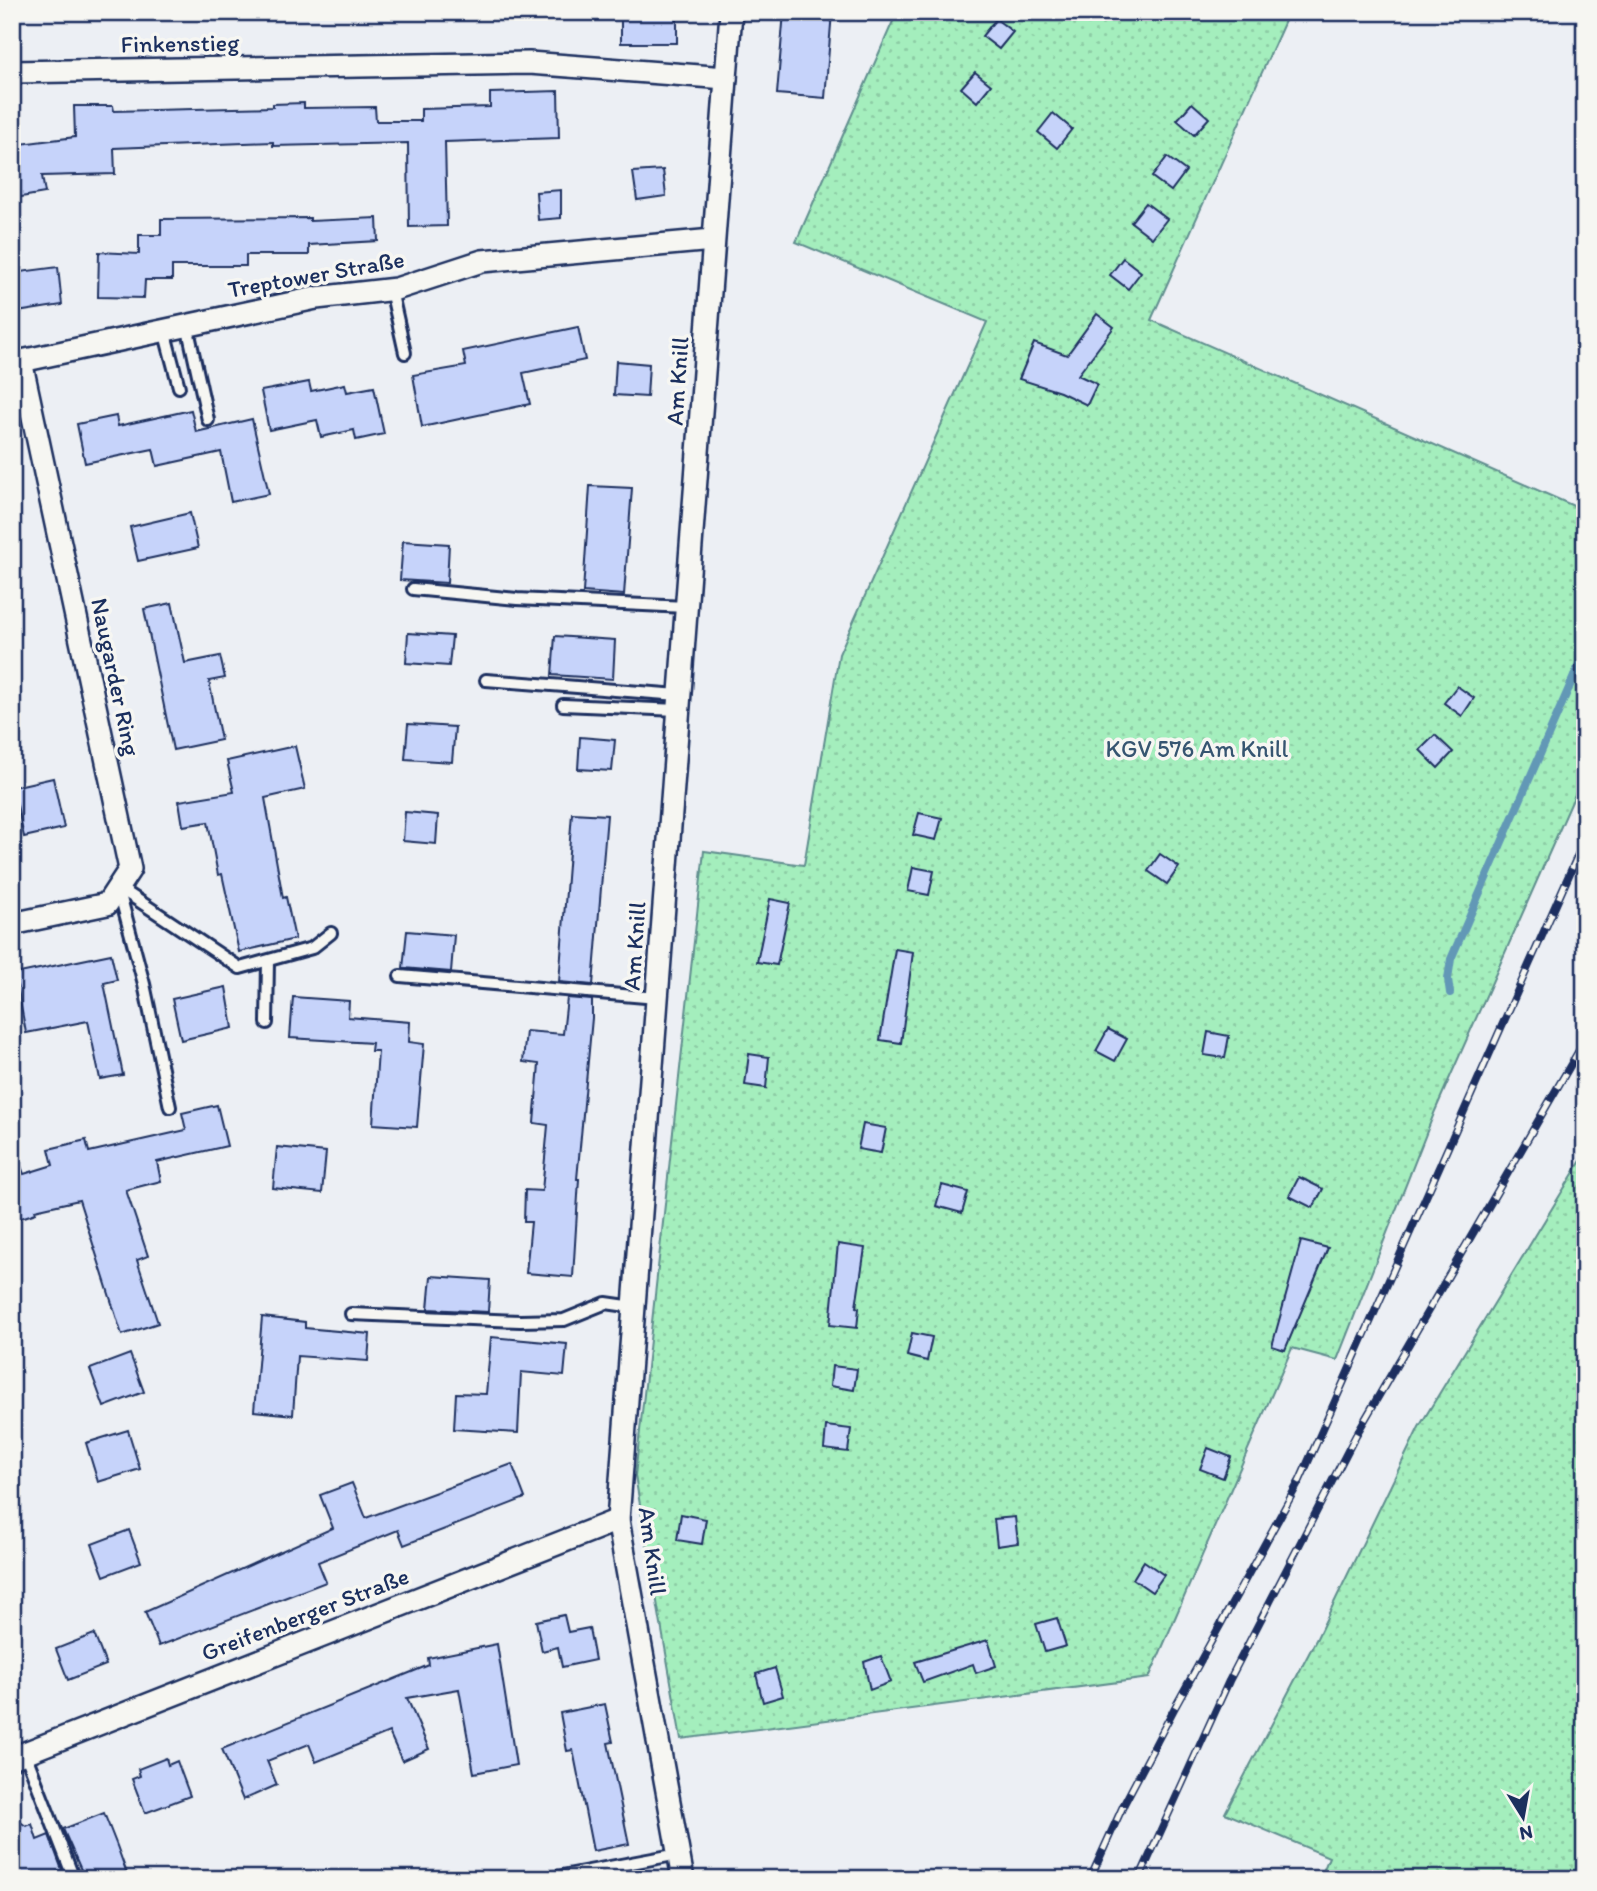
<svg xmlns="http://www.w3.org/2000/svg" width="1597" height="1891" font-family="Itim,sans-serif">
<style>
.garden{fill:url(#garden-dots);stroke:#608e8e;stroke-width:2}
.lines{fill:none;stroke-linecap:round;stroke-linejoin:round}
.stream{stroke:#6298b6;stroke-width:8}
.building{fill:#c6d3fa;stroke:#1b2f5e;stroke-width:2}
.service-casing{stroke:#1b2f5e;stroke-width:16}
.minor-casing{stroke:#1b2f5e;stroke-width:26}
.service{stroke:#f6f6f2;stroke-width:10}
.minor{stroke:#f6f6f2;stroke-width:21}
.rail-casing{stroke:#1b2f5e;stroke-width:8}
.rail{stroke:#f6f6f2;stroke-width:5;stroke-dasharray:16;stroke-linecap:butt}
.labels{text-anchor:middle;dominant-baseline:central;stroke-width:7;stroke-linejoin:round;paint-order:stroke}
.street-label{font-size:24px;fill:#1b2f5e;stroke:#f6f6f2}
.park-label{font-size:24px;fill:#365571;stroke:#f6f6f2}
</style>
<defs>
<pattern id="garden-dots" width="8" height="8" patternUnits="userSpaceOnUse" patternTransform="scale(1.75)"><rect width="8" height="8" fill="#a4eebd"/><path d="M2 2h.1M6 6h.1" fill="none" stroke="#8dcca5" stroke-width="1.8" stroke-linecap="round"/></pattern>
</defs>
<rect width="100%" height="100%" fill="#eceff4"/>
<filter id="ink" filterUnits="userSpaceOnUse"><feTurbulence type="fractalNoise" baseFrequency=".0143" numOctaves="2"/><feDisplacementMap in="SourceGraphic" scale="14" xChannelSelector="R" yChannelSelector="G"/><feConvolveMatrix kernelMatrix="1 2 1 2 8 2 1 2 1" color-interpolation-filters="sRGB"/></filter>
<g filter="url(#ink)">
<g class="garden">
<path d="M897,12H1289L1151,320L1585,511V772L1435,1111L1337,1360L1292,1348L1149,1678L681,1739L635,1476L704,851L804,865L839,654L987,322L796,242Z"/>
<path d="M1585,1154V1879H1320L1329,1857L1225,1813L1317,1638L1419,1427Z"/>
</g>
<g class="lines">
<path class="stream" d="M1450,993L1448,979L1451,959L1585,651"/>
</g>
<g class="building">
<rect x="621" y="12" width="56" height="31"/>
<path d="M784,12H832L825,98L777,94Z"/>
<path d="M996,19L1013,32L999,49L982,36Z"/>
<path d="M975,72L991,85L977,102L961,88Z"/>
<path d="M558,91L559,138L445,142L447,226L409,227L408,143L273,146V142L114,148L115,174L42,176L45,193L15,198L12,145L75,137L74,106H113L114,111L273,107V104L304,103V108L375,107L376,121H421V109L490,107V93Z"/>
<path d="M1192,103L1209,118L1194,135L1177,120Z"/>
<path d="M1053,113L1072,129L1057,148L1038,132Z"/>
<path d="M1167,157L1186,171L1171,191L1152,177Z"/>
<path d="M663,170L666,196L637,200L633,172Z"/>
<path d="M561,190V218L538,220L536,192Z"/>
<path d="M1146,203L1167,219L1152,238L1131,222Z"/>
<path d="M310,218V221L377,218L378,241L309,245V255H246V266H172V280H145L144,298L98,297L99,252L139,254V235H161V219Z"/>
<path d="M1123,258L1141,272L1128,289L1110,275Z"/>
<path d="M58,267L62,305L17,312L12,273Z"/>
<path d="M1097,314L1114,327L1078,375L1097,384L1087,405L1060,392L1019,379L1034,343L1067,355Z"/>
<path d="M578,327L585,360L523,373L530,404L422,427L413,375L466,366L463,351Z"/>
<path d="M616,361L649,364L647,397L614,395Z"/>
<path d="M309,382L311,391L345,384L347,392L374,387L384,434L356,440L354,430L321,437L317,420L269,430L261,391Z"/>
<path d="M191,410L196,432L252,419L269,494L231,502L221,452L157,466L153,449L85,463L77,424L116,416L118,426Z"/>
<path d="M590,486L632,488L624,595L583,592Z"/>
<path d="M190,513L198,548L138,561L130,527Z"/>
<path d="M403,541L449,544L447,583L400,580Z"/>
<path d="M172,603L185,663L220,656L225,678L209,681L221,740L173,750L144,609Z"/>
<path d="M408,633L452,636L449,666L406,663Z"/>
<path d="M555,636L615,640L613,679L552,675Z"/>
<path d="M1457,686L1474,698L1462,716L1444,703Z"/>
<path d="M408,724L455,727L452,762L405,759Z"/>
<path d="M1435,735L1453,752L1438,768L1420,750Z"/>
<path d="M580,737L615,740L612,771L578,769Z"/>
<path d="M295,746L305,789L265,798L283,898L286,897L295,939L239,952L222,874L218,875L208,822L183,826L179,801L234,792L227,761Z"/>
<path d="M53,778L64,828L24,837L13,787Z"/>
<path d="M405,812L438,815L436,844L403,841Z"/>
<path d="M572,813L607,815L593,985L559,982Z"/>
<path d="M919,813L942,818L936,840L913,835Z"/>
<path d="M1160,854L1179,867L1167,884L1148,871Z"/>
<path d="M913,867L934,871L929,895L908,891Z"/>
<path d="M770,899L790,903L777,965L757,962Z"/>
<path d="M407,931L454,935L451,972L403,968Z"/>
<path d="M895,949L913,952L901,1043L880,1040Z"/>
<path d="M111,954L117,980L104,983L123,1075L100,1079L88,1021L26,1033L15,974Z"/>
<path d="M226,987L233,1028L181,1040L172,999Z"/>
<path d="M293,997L349,1001L348,1017L410,1022L409,1042L424,1044L417,1127L373,1124L378,1051H371L372,1043L290,1038Z"/>
<path d="M567,998L592,1000V1018L577,1179H579L573,1277L526,1273L531,1222H524L525,1190L542,1191L548,1125L534,1123L539,1064L523,1062L526,1031L563,1034Z"/>
<path d="M1108,1029L1127,1039L1115,1061L1096,1051Z"/>
<path d="M1208,1032L1229,1036L1225,1058L1204,1055Z"/>
<path d="M749,1054L769,1057L766,1088L745,1085Z"/>
<path d="M217,1105L227,1146L157,1162L161,1181L126,1190L148,1256L137,1260L158,1323L122,1335L79,1200L35,1210L36,1213L12,1221V1154L16,1153L24,1174L53,1165L49,1149L86,1140L89,1152L186,1130L182,1113Z"/>
<path d="M863,1124L886,1128L881,1153L858,1149Z"/>
<path d="M277,1147L326,1152L322,1193L273,1188Z"/>
<path d="M1299,1177L1323,1189L1313,1208L1289,1196Z"/>
<path d="M942,1185L968,1192L962,1213L936,1206Z"/>
<path d="M1301,1241L1328,1248L1285,1350L1272,1346Z"/>
<path d="M838,1244L865,1248L856,1307L859,1308L857,1328L830,1325Z"/>
<path d="M431,1276L490,1280L488,1312L428,1309Z"/>
<path d="M262,1317L305,1322V1328L370,1334L368,1361L297,1356L293,1415L254,1411Z"/>
<path d="M912,1333L932,1337L927,1361L907,1356Z"/>
<path d="M491,1337L567,1344L564,1376L521,1372L518,1433L454,1429L456,1393L486,1394Z"/>
<path d="M130,1354L144,1392L104,1407L90,1369Z"/>
<path d="M832,1366L857,1369L854,1390L830,1386Z"/>
<path d="M826,1426L851,1429L848,1452L824,1449Z"/>
<path d="M128,1430L140,1469L98,1482L86,1443Z"/>
<path d="M1208,1448L1231,1457L1223,1478L1200,1469Z"/>
<path d="M512,1464L525,1498L404,1545L398,1530L318,1562L326,1582L159,1646L145,1612L333,1528L320,1495L352,1483L366,1518Z"/>
<path d="M681,1514L706,1519L702,1544L677,1540Z"/>
<path d="M1015,1517L1018,1543L997,1546L994,1519Z"/>
<path d="M129,1530L141,1562L104,1576L92,1544Z"/>
<path d="M1144,1561L1164,1575L1152,1592L1133,1579Z"/>
<path d="M564,1615L568,1632L589,1628L595,1660L562,1667L558,1647L542,1651L536,1621Z"/>
<path d="M1057,1618L1066,1646L1045,1652L1036,1624Z"/>
<path d="M94,1634L106,1665L68,1680L56,1649Z"/>
<path d="M988,1640L996,1666L976,1673L973,1664L923,1682L915,1662Z"/>
<path d="M497,1644L516,1765L474,1773L459,1689L407,1698L429,1749L402,1761L389,1732L316,1762L309,1744L267,1761L277,1785L243,1800L222,1749L429,1665L428,1658Z"/>
<path d="M881,1656L891,1682L870,1690L864,1662Z"/>
<path d="M775,1668L783,1696L763,1702L756,1674Z"/>
<path d="M605,1704L613,1742L608,1743L629,1844L593,1851L573,1750L567,1751L560,1713Z"/>
<path d="M166,1758L168,1765L177,1761L190,1796L145,1813L132,1779L140,1776L138,1769Z"/>
<path d="M104,1813L117,1846L129,1879H85L63,1829Z"/>
<path d="M12,1816L26,1826L32,1824L37,1840L49,1835L62,1870L38,1879H12Z"/>
</g>
<g class="lines">
<g class="service-casing">
<g id="service">
<path d="M391,290L405,353"/>
<path d="M187,325L208,420"/>
<path d="M164,330L179,387"/>
<path d="M413,589L517,599L686,607"/>
<path d="M486,680L679,695"/>
<path d="M563,705L678,710"/>
<path d="M118,887L240,968L312,948L331,933"/>
<path d="M118,887L144,984L170,1107"/>
<path d="M400,976L657,998"/>
<path d="M267,1023L268,961"/>
<path d="M351,1314L520,1321L564,1320L606,1303L634,1307"/>
<path d="M25,1753L74,1879"/>
<path d="M546,1879L679,1854"/>
</g>
</g>
<g class="minor-casing">
<g id="minor">
<path d="M12,72L529,63L726,78"/>
<path d="M12,363L316,298L396,289L482,261L713,240"/>
<path d="M12,924L107,904L130,869L21,361"/>
<path d="M12,1758L618,1520"/>
<path d="M683,1879L618,1520L731,12"/>
</g>
</g>
<use href="#service" class="service"/>
<use href="#minor" class="minor"/>
<g class="rail-casing">
<g id="rail">
<path d="M1090,1879L1124,1804L1174,1709L1300,1480L1585,839"/>
<path d="M1139,1879L1229,1681L1356,1435L1585,1040"/>
</g>
</g>
<use href="#rail" class="rail"/>
</g>
</g>
<g class="labels">
<g class="street-label">
<text transform="translate(180 43) rotate(-1)">Finkenstieg</text>
<text transform="translate(316 274) rotate(-10)">Treptower Straße</text>
<text transform="translate(677 381) rotate(-86)">Am Knill</text>
<text transform="translate(116 677) rotate(78)">Naugarder Ring</text>
<text transform="translate(634 946) rotate(-86)">Am Knill</text>
<text transform="translate(653 1551) rotate(82)">Am Knill</text>
<text transform="translate(305 1614) rotate(-21)">Greifenberger Straße</text>
</g>
<g class="park-label">
<text x="1197" y="748">KGV 576 Am Knill</text>
</g>
</g>
<rect width="1597" height="1891" fill="none" stroke="#f6f6f2" stroke-width="42"/>
<rect x="21" y="21" width="1555" height="1849" fill="none" stroke="#1b2f5e" stroke-width="2.5" filter="url(#ink)"/>
<g transform="translate(1523 1817) rotate(169)" stroke="#f6f6f2" stroke-width="5" paint-order="stroke">
<path d="M0-5L12 26L0 18L-12 26Z" fill="#1b2f5e"/>
<text y="-10" font-size="19" font-weight="bold" text-anchor="middle" fill="#1b2f5e">N</text>
</g>
</svg>
